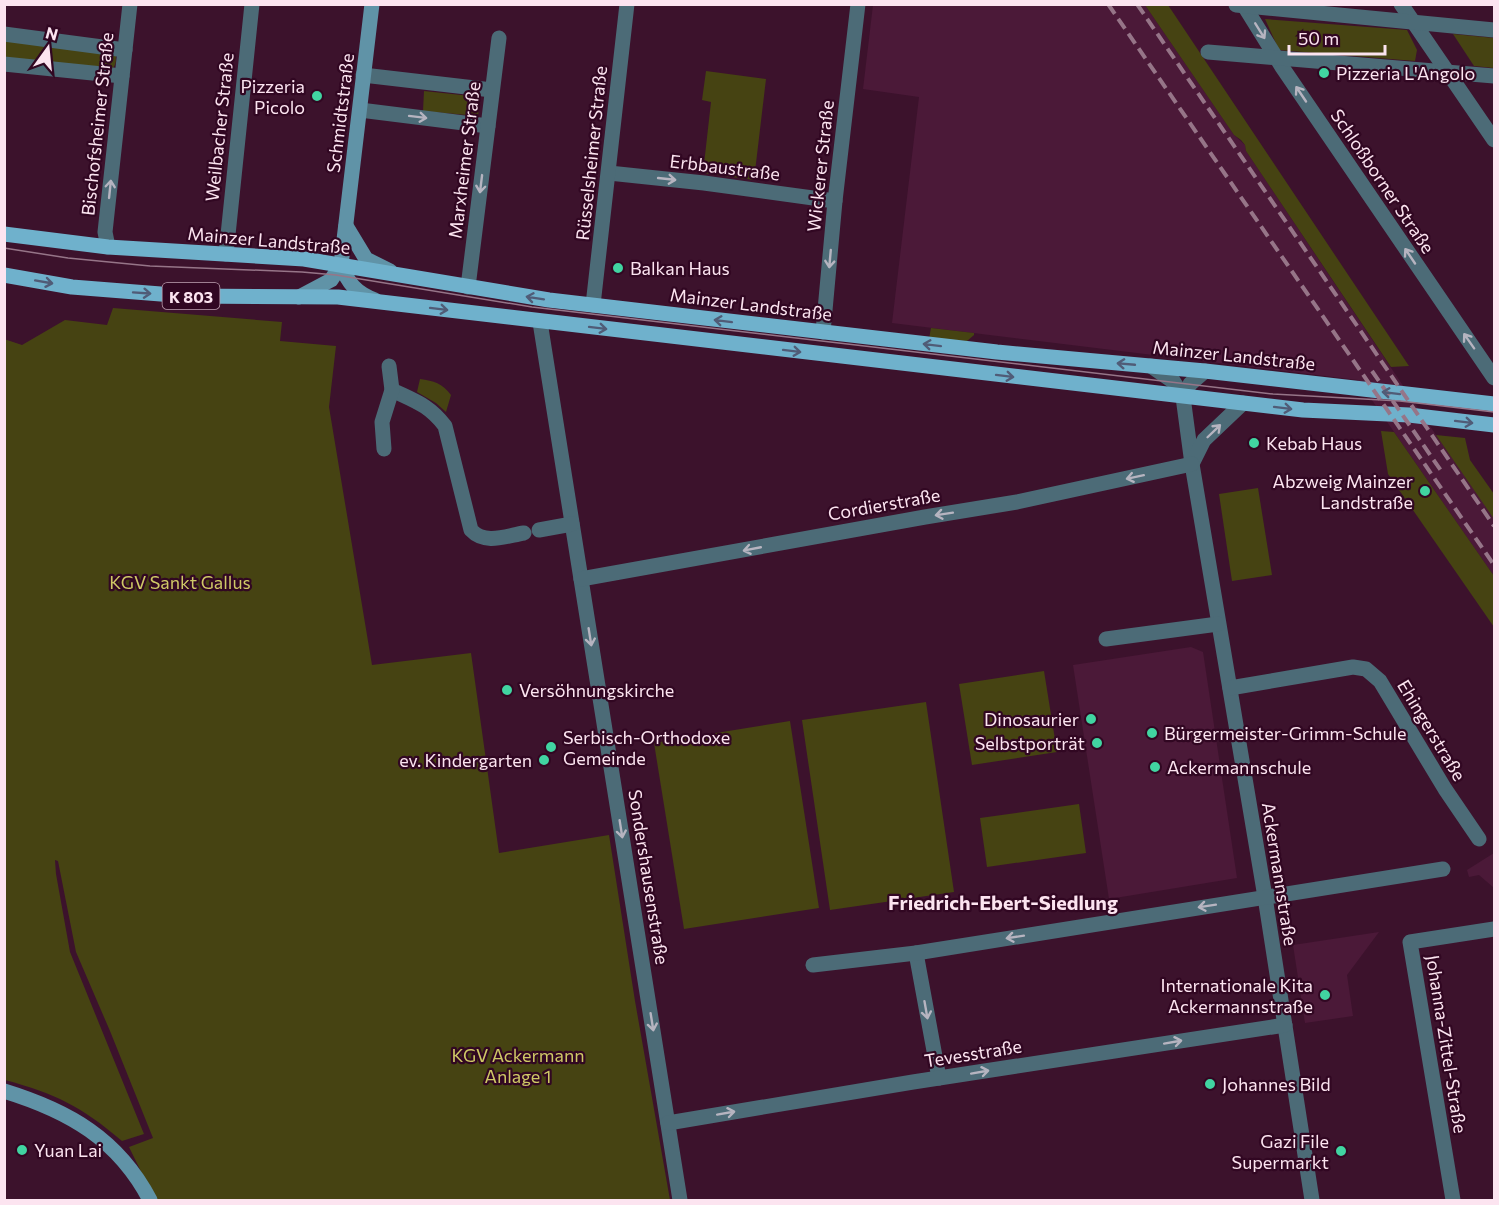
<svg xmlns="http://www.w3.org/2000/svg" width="1499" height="1205" font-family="Commissioner,sans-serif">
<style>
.built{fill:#4b1938}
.green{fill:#464312}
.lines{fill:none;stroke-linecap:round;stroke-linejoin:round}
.street{stroke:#4c6b77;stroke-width:15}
.secondary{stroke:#6093a7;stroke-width:15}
.primary{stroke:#6fb1cc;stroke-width:15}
.tram{stroke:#967588;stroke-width:1.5}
.rail{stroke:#967588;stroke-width:4;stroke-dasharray:12 6;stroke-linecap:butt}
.oneway{stroke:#b6b4c0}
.oneway2{stroke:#505c77}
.poi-dot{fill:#41d4a1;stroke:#310722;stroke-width:2}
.labels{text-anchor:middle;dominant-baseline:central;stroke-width:4.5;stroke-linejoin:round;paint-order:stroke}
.shield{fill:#310722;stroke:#bfa2b2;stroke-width:1.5}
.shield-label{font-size:16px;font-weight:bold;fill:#fce4f0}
.poi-label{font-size:18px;fill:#fce4f0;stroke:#310722;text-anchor:start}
.street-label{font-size:18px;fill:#fce4f0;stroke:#310722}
.park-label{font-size:18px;fill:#cfc966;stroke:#310722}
.neighbourhood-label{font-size:20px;font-weight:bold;fill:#fce4f0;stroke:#310722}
</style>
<rect width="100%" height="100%" fill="#3c122c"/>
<g class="built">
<path d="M873,5H1145L1234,135L1245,145L1246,151L1436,435L1494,518V576L1358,380L892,323L919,97L863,89Z"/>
<path d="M1191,647L1203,652L1237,878L1109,899L1073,665Z"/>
<path d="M1494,853V891L1493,887L1479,875L1469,877L1467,870Z"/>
<path d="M1379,932L1347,975L1353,1016L1305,1023L1293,945Z"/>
</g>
<g class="green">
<path d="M1145,5H1168L1409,366L1391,367L1246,151L1245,145L1241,140L1234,135Z"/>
<path d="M1265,19L1407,30L1417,50L1415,61L1279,50Z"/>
<path d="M1453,34L1494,38V68L1474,66Z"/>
<path d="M12,38L109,51L116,56C116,64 115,67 109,72L9,60L5,55V42Z"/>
<path d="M706,71L766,79L754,180L703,173L711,102L702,100Z"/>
<path d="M424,91L480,97L478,116L423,111Z"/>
<path d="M113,308L282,322L280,341L336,346L329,407L372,665L471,653L499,853L609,835L635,1001L670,1200H155L129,1147L153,1138L110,1031L76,952L58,861L55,860L56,874L70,952L144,1134L122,1141C81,1106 56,1094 5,1080L4,339L22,345L65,320L107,325Z"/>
<path d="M931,328L974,333V335L967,341L929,339Z"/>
<path d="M420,379C434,381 442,383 451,395L446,412L436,403L417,392Z"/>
<path d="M1381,431L1394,432L1494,576V627L1388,474Z"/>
<path d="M1436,435L1465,438L1470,460L1494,494V519Z"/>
<path d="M1258,488L1272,575L1232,581L1219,494Z"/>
<path d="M1044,671L1057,752L972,765L959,684Z"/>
<path d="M926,702L954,892L830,910L802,720Z"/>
<path d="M790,721L819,908L684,929L654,743Z"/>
<path d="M1079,804L1086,853L987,867L980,818Z"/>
</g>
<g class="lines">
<g class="street">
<path d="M1243,4L1282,67L1494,378"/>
<path d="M1401,4L1494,140"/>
<path d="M1236,5L1494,30"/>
<path d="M4,34L125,50"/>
<path d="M1208,52L1494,76"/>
<path d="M4,64L122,76"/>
<path d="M363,75L492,90"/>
<path d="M360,110L488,126"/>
<path d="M609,173L704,183L835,201"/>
<path d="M108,247L105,232L130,4"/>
<path d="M226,254L252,4"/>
<path d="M468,287L499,38"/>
<path d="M593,305L627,4"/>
<path d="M540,322L680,1200"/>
<path d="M823,332L835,201L858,4"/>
<path d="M1151,366L1174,382L1183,397L1192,464L1265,897L1312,1200"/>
<path d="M392,390C415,401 429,405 445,426L471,530C485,545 506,536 524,533"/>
<path d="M1183,397L1190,384L1205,371"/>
<path d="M384,449L382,422L392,390L389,366"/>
<path d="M1192,464L1204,440L1243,403"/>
<path d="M539,530L572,524"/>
<path d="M581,579L925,517L1017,502L1192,464"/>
<path d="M1106,639L1218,624"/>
<path d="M1230,688L1353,667L1366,669L1380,681L1445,789L1479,839"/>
<path d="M916,953L939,1078"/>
<path d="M813,965L916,953L1443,869"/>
<path d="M668,1123L913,1082L1285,1025"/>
<path d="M1453,1200L1410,942L1494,929"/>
</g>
<g class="secondary">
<path d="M346,226L366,259L390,271"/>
<path d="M341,265C348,283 356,293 375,300"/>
<path d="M299,297L331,280L341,265L372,4"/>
<path d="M4,1091C69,1111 118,1139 150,1200"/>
</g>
<g class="primary">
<path d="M4,234L108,247L304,259L549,300L997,352L1205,371L1494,404"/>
<path d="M4,275L72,287L186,296L338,297L1303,410L1409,415L1494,425"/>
</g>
<path class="tram" d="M4,248L68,258L150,266L302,272L336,275L532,307L1273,394L1400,401L1494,412"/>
<g class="rail">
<path d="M1108,4L1494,565"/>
<path d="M1137,4L1494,526"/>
<path d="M1372,371L1442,472"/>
</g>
</g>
<defs><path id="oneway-shaft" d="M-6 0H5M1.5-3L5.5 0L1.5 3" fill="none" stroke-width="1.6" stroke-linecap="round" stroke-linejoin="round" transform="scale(1.5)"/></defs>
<g class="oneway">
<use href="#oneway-shaft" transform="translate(1260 31) rotate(58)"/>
<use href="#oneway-shaft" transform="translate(1301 94) rotate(-124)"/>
<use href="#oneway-shaft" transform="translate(418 117) rotate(7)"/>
<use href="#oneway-shaft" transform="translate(667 179) rotate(6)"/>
<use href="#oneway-shaft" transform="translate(481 184) rotate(97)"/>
<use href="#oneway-shaft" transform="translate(110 189) rotate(-84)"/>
<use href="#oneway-shaft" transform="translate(1410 256) rotate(-124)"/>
<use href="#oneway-shaft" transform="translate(830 259) rotate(95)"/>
<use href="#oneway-shaft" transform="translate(1469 341) rotate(-125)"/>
<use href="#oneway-shaft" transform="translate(1214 431) rotate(-44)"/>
<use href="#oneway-shaft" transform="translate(1135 477) rotate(168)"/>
<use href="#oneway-shaft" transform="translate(944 514) rotate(171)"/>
<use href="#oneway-shaft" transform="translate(752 549) rotate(169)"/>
<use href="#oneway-shaft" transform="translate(590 637) rotate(81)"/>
<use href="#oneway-shaft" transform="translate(621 829) rotate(81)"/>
<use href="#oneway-shaft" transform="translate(1207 906) rotate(171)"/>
<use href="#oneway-shaft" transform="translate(1015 937) rotate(171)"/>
<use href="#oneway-shaft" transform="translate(926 1010) rotate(80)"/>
<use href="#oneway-shaft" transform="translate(652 1022) rotate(81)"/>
<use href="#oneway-shaft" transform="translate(1173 1042) rotate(-10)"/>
<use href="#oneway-shaft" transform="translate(980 1072) rotate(-10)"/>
<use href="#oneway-shaft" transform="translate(726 1113) rotate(-10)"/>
</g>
<g class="oneway2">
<use href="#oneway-shaft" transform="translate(44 282) rotate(10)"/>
<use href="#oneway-shaft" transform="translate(142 293) rotate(4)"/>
<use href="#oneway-shaft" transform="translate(535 298) rotate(-171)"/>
<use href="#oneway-shaft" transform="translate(439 309) rotate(7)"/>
<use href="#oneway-shaft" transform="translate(723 321) rotate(-173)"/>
<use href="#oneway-shaft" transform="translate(598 328) rotate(7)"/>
<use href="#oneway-shaft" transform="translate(932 345) rotate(-173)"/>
<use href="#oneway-shaft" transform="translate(792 351) rotate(7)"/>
<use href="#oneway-shaft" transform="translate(1126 364) rotate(-175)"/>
<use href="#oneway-shaft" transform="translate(1005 376) rotate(7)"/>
<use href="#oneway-shaft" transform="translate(1391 393) rotate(-173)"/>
<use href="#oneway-shaft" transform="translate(1283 408) rotate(7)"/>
<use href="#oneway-shaft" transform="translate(1464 422) rotate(7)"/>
</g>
<g class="poi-dot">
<circle cx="1324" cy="73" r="6"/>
<circle cx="317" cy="96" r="6"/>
<circle cx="618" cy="268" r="6"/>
<circle cx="1254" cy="443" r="6"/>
<circle cx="1425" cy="491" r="6"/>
<circle cx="507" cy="690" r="6"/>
<circle cx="1091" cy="719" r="6"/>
<circle cx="1152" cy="733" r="6"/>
<circle cx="1097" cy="743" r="6"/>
<circle cx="551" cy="747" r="6"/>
<circle cx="544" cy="760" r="6"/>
<circle cx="1155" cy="767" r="6"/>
<circle cx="1325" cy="995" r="6"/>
<circle cx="1210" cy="1084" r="6"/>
<circle cx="22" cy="1150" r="6"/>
<circle cx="1341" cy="1151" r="6"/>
</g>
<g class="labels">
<rect class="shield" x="162.5" y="283" width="57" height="26" rx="4.5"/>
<g class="shield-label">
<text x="191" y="296">K 803</text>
</g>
<g class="poi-label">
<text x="1336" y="73">Pizzeria L'Angolo</text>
<text x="305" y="86" text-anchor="end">Pizzeria<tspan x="305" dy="21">Picolo</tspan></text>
<text x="630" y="268">Balkan Haus</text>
<text x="1266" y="443">Kebab Haus</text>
<text x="1413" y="481" text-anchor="end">Abzweig Mainzer<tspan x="1413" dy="21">Landstraße</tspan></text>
<text x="519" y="690">Versöhnungskirche</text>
<text x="1079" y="719" text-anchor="end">Dinosaurier</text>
<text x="1164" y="733">Bürgermeister-Grimm-Schule</text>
<text x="563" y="737">Serbisch-Orthodoxe<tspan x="563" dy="21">Gemeinde</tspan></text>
<text x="1085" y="743" text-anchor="end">Selbstporträt</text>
<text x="532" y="760" text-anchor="end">ev. Kindergarten</text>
<text x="1167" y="767">Ackermannschule</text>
<text x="1313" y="985" text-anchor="end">Internationale Kita<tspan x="1313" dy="21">Ackermannstraße</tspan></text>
<text x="1222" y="1084">Johannes Bild</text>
<text x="1329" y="1141" text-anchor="end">Gazi File<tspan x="1329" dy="21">Supermarkt</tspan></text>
<text x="34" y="1150">Yuan Lai</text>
</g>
<g class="street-label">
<text transform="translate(340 113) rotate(-83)">Schmidtstraße</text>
<text transform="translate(97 124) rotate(-84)">Bischofsheimer Straße</text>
<text transform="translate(219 127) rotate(-84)">Weilbacher Straße</text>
<text transform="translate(591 153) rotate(-84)">Rüsselsheimer Straße</text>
<text transform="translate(464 160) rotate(-83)">Marxheimer Straße</text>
<text transform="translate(820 166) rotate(-84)">Wickerer Straße</text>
<text transform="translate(725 167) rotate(7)">Erbbaustraße</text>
<text transform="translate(1383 181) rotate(56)">Schloßborner Straße</text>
<text transform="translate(269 240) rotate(5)">Mainzer Landstraße</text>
<text transform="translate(751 304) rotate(7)">Mainzer Landstraße</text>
<text transform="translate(1234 355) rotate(6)">Mainzer Landstraße</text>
<text transform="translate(884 504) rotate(-10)">Cordierstraße</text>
<text transform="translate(1432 730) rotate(59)">Ehingerstraße</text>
<text transform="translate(1280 874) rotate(81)">Ackermannstraße</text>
<text transform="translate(649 877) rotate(81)">Sondershausenstraße</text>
<text transform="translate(1447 1044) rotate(81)">Johanna-Zittel-Straße</text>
<text transform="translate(973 1053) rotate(-9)">Tevesstraße</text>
</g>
<g class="park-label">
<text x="180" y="582">KGV Sankt Gallus</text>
<text x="518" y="1055">KGV Ackermann<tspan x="518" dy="21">Anlage 1</tspan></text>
</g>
<g class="neighbourhood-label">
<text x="1003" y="902">Friedrich-Ebert-Siedlung</text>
</g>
</g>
<rect width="1499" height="1205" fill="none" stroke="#fce4f0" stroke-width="12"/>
<g transform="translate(48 48) rotate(15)" stroke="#310722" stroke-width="4.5" paint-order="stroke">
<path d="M0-4.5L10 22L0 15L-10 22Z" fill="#fce4f0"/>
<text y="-9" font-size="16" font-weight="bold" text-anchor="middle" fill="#fce4f0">N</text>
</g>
<path d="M1289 45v9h96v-9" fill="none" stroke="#fce4f0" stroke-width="3"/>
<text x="1298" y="45" font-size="18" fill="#fce4f0" stroke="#310722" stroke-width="4.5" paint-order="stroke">50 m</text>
</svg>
